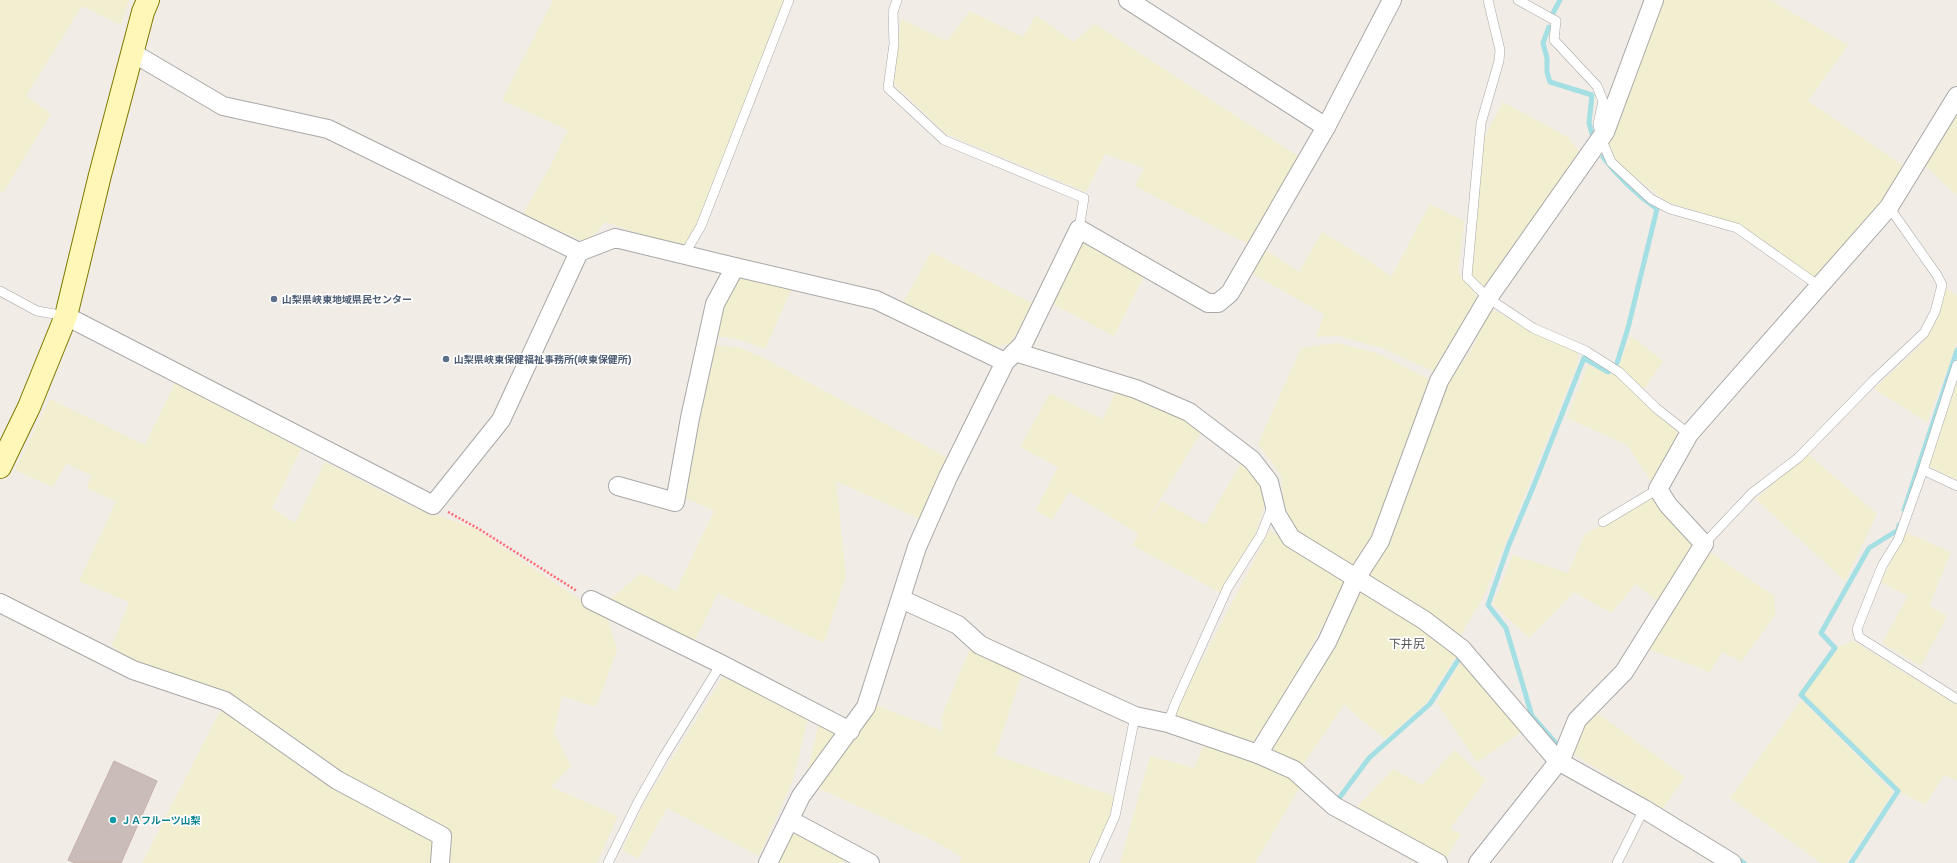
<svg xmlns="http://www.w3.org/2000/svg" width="1957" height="863" font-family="'Golos Text','Noto Sans JP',sans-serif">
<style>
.farmland{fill:#f2efd0}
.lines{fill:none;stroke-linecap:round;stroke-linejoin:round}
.stream{stroke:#a3dfe3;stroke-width:5}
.building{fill:#cabdb9;stroke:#c5afa7}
.lane-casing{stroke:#a8a8a8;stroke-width:10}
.street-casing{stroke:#a8a8a8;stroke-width:20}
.secondary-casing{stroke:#7f7900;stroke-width:24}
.path{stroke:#ff6a73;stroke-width:2.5;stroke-dasharray:2 2;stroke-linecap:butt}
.lane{stroke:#fff;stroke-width:9}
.street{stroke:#fff;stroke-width:18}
.secondary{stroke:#fff7b7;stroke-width:22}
.service-dot{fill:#5c6f8a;stroke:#fff;stroke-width:1.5}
.culture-dot{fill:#0f9aa8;stroke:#fff;stroke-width:1.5}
.labels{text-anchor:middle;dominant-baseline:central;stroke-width:3.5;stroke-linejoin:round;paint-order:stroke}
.service-label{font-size:10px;font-weight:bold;fill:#4e5e75;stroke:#fff;text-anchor:start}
.culture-label{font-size:10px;font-weight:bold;fill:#0d838f;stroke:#fff;text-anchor:start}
.quarter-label{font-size:12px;fill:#545454;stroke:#fff}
</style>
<rect width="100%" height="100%" fill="#f2ece6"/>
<g class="farmland">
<path d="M0,0H129L121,25L82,6L26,96L51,114L4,191L0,193Z"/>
<path d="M553,0H784L696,225L682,248L605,222L587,243L523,214L552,163L568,130L502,100Z"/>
<path d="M1660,0H1770L1848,45L1808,101L1905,167L1878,210L1817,281L1742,226L1667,202L1616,162L1608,141Z"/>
<path d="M970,11L1023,37L1036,15L1073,42L1095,24L1299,157L1248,244L1135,186L1144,168L1105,154L1086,192L946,134L893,83L901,19L947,41Z"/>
<path d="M1503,102L1568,137L1581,154L1486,289L1471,274L1484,138Z"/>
<path d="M1957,107V196L1922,163Z"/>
<path d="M1430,204L1464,221L1458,273L1480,299L1436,373L1382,348L1338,336L1316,337L1324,314L1251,273L1264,249L1299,272L1322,232L1367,259L1391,277Z"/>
<path d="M1090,242L1145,274L1114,336L1049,302L1076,246Z"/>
<path d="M931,252L1034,304L1011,343L994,348L903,303Z"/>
<path d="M739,277L792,288L765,349L741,340L715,336L721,305Z"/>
<path d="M1946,289L1957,296V343L1927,422L1874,389L1923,343L1935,323Z"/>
<path d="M1491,309L1578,353L1577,365L1484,596L1460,636L1363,577L1445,386L1469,354Z"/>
<path d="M1631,336L1663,361L1644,389L1618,367Z"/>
<path d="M1337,343L1377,353L1431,380L1372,543L1354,567L1299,536L1285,519L1281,475L1258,444L1301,348Z"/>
<path d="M715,345L740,348L762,357L948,458L920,519L836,481L846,576L824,643L718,593L693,644L606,603L641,573L676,591L714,511L686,498L695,444Z"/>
<path d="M1588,365L1611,375L1615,373L1683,435L1653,484L1627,445L1567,418Z"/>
<path d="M1957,377V480L1929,466Z"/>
<path d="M176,381L301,449L272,508L295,523L325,462L408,505L474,528L608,619L617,650L596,707L562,696L554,733L571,766L551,787L618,816L597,863H445L451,832L355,782L291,735L221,693L138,664L112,646L129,602L79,581L116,502L87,488L91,475L66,464L53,487L15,470L50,399L145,445Z"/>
<path d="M1116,391L1187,420L1202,431L1145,524L1162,501L1205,525L1242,461L1261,482L1267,498L1255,535L1221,593L1132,545L1139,534L1069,492L1052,520L1036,510L1058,467L1020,447L1050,393L1103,419Z"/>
<path d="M1807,453L1877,514L1845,581L1756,499Z"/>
<path d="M1657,495L1697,545L1658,602L1636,584L1611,613L1574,592L1529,638L1493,604L1513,555L1568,573L1585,534Z"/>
<path d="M1270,530L1348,580L1257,745L1172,717Z"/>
<path d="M1905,532L1951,552L1929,606L1947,616L1921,666L1882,643L1908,596L1881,582Z"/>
<path d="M1707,550L1774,596L1775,615L1741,662L1722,652L1710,672L1646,648Z"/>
<path d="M1360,586L1459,651L1427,702L1385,739L1344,705L1300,769L1266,750Z"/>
<path d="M1853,641L1957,705V781L1944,775L1925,805L1898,791L1801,695L1835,648Z"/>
<path d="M971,646L1023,671L995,755L1114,796L1109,818L1088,863H959L962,857L932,840L818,788L858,732L873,704L943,731L941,718Z"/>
<path d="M1464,656L1523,731L1477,762L1437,703Z"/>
<path d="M723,677L808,718L793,780L759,856L667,808L638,859L622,850L644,803Z"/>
<path d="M1801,700L1893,792L1846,863H1821L1730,798Z"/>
<path d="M225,709L435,839L434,863H142L219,713Z"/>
<path d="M1596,712L1685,777L1662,809L1569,751L1580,725Z"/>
<path d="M819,721L841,733L805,782Z"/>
<path d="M1204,744L1286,775L1300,787L1255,863H1120L1150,756L1194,768Z"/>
<path d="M1455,750L1486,780L1450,829L1461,834L1445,860L1356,808L1393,769L1422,785Z"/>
<path d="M793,833L845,858L842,863H777Z"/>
</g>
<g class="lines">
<g class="stream">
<path d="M1553,13L1560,0"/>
<path d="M1549,27L1543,43L1547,58V72L1550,82L1592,95L1589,123L1593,137"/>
<path d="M1603,157C1618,177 1636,194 1657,209L1628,328L1617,363"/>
<path d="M1904,510L1957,350"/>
<path d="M1561,749L1532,716L1506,628L1488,605L1508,547L1534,485L1584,358L1608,372"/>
<path d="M1340,797L1369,758L1430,704L1462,654"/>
<path d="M1735,857L1744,863"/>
<path d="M1851,863L1898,791L1801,695L1835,648L1821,633L1869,548L1898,530L1899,525"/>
</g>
</g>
<path class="building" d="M114,761L157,781L121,863H75L68,860Z"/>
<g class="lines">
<g class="lane-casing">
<g id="lane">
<path d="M897,0L893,12L894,44L888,88L944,140L1084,198L1079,229"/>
<path d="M1488,0L1500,50L1499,61L1481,123L1467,277L1488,298L1533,328L1586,351L1619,372L1656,408L1689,434"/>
<path d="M1518,0L1556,21L1554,40L1597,86L1603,101L1598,124L1601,138L1611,162L1651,199L1670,209L1737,228L1819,286"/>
<path d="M684,255L701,226L789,0"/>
<path d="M0,291L37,311L66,316"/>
<path d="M1957,365L1923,470L1898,540L1882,566L1857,629L1859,637L1957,699"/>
<path d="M1923,470L1957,486"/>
<path d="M1603,522L1658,489"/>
<path d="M1704,544L1752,493L1798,458L1875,379L1924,333L1935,312L1942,285L1937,275L1889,207"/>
<path d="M1168,723L1175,704L1228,587L1261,535L1272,507"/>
<path d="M608,863L638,802L663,758L721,664"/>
<path d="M1094,863L1115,816L1135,716"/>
<path d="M1617,863L1644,809"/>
</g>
</g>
<g class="street-casing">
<g id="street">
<path d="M1128,0L1326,127"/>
<path d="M133,53L223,106L328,129L579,252"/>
<path d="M735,267L876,300L1005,362"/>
<path d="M66,316L433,505L501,420L579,252L615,238L735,267L715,304L690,418L675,502L618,486"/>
<path d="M1015,352L1136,389L1189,412L1252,460L1269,482L1277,515L1291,538L1424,620L1462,649L1558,761L1644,809L1732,863"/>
<path d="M901,599L958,625L980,645L1135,716L1168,723L1258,754L1294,770L1334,806L1438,863"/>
<path d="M591,600L721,664L850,731"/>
<path d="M0,603L133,670L225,701L337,780L442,836L440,863"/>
<path d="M1258,754L1327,642L1356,578L1380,541L1439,381L1488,298L1605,132L1654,0"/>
<path d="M790,820L870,863"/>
<path d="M768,863L801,796L866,707L917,547L948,477L1005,362L1023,344L1079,229L1208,303H1218L1230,293L1326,127L1392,0"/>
<path d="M1478,863L1562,757L1577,720L1624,672L1704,544L1668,505L1658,489L1689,434L1889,207L1957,96"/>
</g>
</g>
<g class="secondary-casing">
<path id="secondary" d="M0,467L29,407L66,316L100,175L143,12L148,0"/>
</g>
<path class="path" d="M448,512L479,529L577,591"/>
<use href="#lane" class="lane"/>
<use href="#street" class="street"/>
<use href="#secondary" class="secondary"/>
</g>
<g class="service-dot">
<circle cx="274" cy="299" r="4"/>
<circle cx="446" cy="359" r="4"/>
</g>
<circle class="culture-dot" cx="113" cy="820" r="4"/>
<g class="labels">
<g class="service-label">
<text x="282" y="299">山梨県峡東地域県民センター</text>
<text x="454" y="359">山梨県峡東保健福祉事務所(峡東保健所)</text>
</g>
<g class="culture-label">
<text x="121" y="820">ＪＡフルーツ山梨</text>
</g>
<g class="quarter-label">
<text x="1407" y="643">下井尻</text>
</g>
</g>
</svg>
